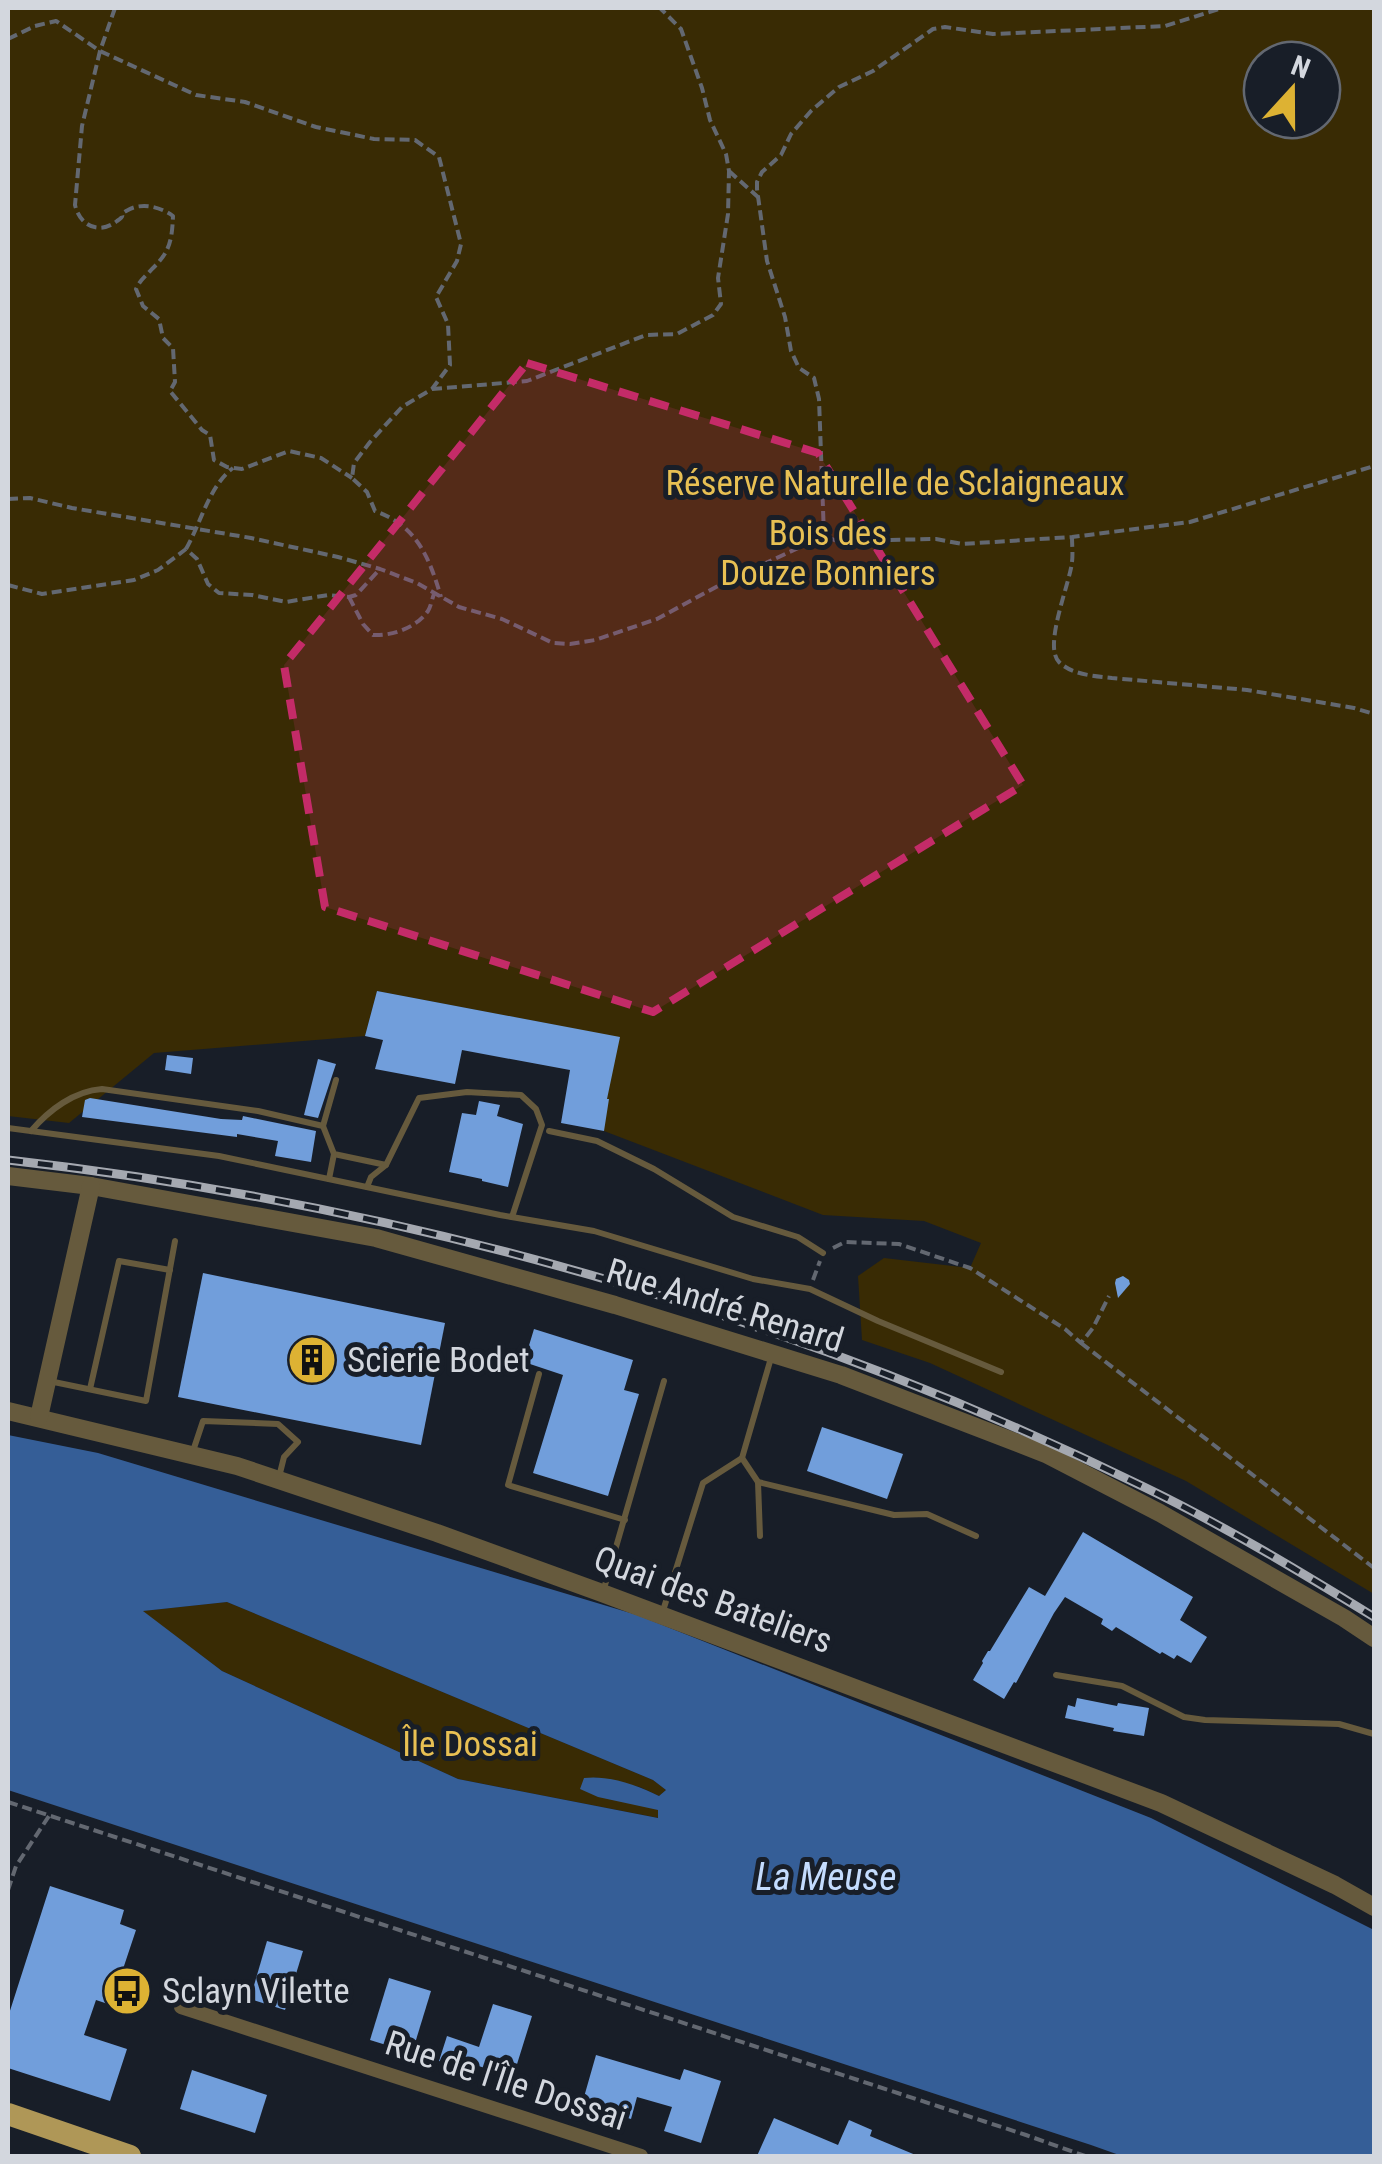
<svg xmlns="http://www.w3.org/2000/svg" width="1382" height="2164" font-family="'Roboto Condensed',sans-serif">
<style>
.green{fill:#392b04;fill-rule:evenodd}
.water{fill:#355e97;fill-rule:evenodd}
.building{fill:#719edb}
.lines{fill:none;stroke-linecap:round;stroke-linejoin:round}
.path{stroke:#636871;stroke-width:4;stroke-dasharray:10 5;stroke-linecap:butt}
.service{stroke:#665a3d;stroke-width:6}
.minor{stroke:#665a3d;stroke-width:14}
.tertiary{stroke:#665a3d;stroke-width:18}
.primary{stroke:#af9757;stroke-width:22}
.rail-casing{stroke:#a5a9b1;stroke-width:9}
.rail{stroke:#181e28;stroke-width:5;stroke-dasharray:15;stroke-linecap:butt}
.marked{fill:#c42b68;fill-opacity:0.2;stroke:#c42b68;stroke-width:8;stroke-dasharray:20 12;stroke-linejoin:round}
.labels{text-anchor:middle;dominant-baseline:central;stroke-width:10;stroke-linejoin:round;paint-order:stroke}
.park-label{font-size:35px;fill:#e8c053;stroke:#181e28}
.street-label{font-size:35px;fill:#d3d7de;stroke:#181e28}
.poi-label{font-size:35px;fill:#d3d7de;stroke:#181e28;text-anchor:start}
.water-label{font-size:38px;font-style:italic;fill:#c4dcfe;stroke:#181e28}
</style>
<rect width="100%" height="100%" fill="#181e28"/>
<g class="green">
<path d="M8,8H1374V1594L1186,1481L930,1363L862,1340L858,1276L884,1258L970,1268L981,1243L924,1221L823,1215L604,1131L555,1025L377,991L365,1036L154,1053L69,1123L8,1116ZM1262,60H1322V120H1262Z"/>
<path d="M227,1602L653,1780L666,1790L659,1796L640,1787L594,1777L658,1810L659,1818L458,1779L222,1671L142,1611Z"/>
</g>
<path class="water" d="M8,1435L98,1453L637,1615L1151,1818L1374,1930V2156H1122L1091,2145L8,1790ZM227,1602L653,1780L666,1790L659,1796C637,1785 609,1775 584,1778L580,1789L598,1797L658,1810V1818L458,1779L222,1671L143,1611Z"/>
<g class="building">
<path d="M377,991L620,1037L607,1099H609L604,1131L561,1123L570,1070L462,1050L455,1084L375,1069L383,1040L365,1036Z"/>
<path d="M167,1055L193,1058L191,1074L165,1070Z"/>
<path d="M318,1059L336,1064L318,1118L304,1115Z"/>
<path d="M90,1098L221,1119L242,1120L243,1116L316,1131L311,1162L275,1156L278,1141L237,1134V1137L82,1117L85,1100Z"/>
<path d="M479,1101L500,1105L497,1116L523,1124L508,1187L482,1181V1179L449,1172L462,1113L476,1115Z"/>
<path d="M203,1273L445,1323L421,1445L178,1397Z"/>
<path d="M1123,1276L1129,1280L1130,1284L1118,1298L1115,1283L1116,1279Z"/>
<path d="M534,1329L633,1360L624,1390L639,1394L608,1496L533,1473L563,1375L524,1362Z"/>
<path d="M822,1427L903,1454L887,1499L807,1471Z"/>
<path d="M1083,1532L1193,1597L1180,1620L1207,1637L1191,1663L1177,1655L1174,1659L1162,1652L1160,1654L1116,1627L1112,1631L1101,1624L1103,1619L1065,1597L1054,1613L1016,1683L1014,1682L1004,1699L973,1680L983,1663L982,1661L988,1651H990L1029,1587L1045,1596Z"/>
<path d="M1077,1698L1117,1706L1118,1703L1149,1708L1144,1736L1113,1731L1114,1728L1065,1718L1068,1705L1075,1707Z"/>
<path d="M50,1886L124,1910L120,1924L136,1930L111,2005L96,2000L84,2035L127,2049L110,2101L8,2068V2017Z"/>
<path d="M267,1941L303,1951L285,2010L250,1999Z"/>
<path d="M389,1978L431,1991L412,2053L370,2040Z"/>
<path d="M493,2004L532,2016L513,2077L466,2062L464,2069L439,2061L447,2036L479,2047Z"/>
<path d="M596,2055L680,2080L684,2069L721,2081L701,2143L664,2131L672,2107L637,2097L631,2119L582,2104Z"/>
<path d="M192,2070L267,2095L255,2133L180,2109Z"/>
<path d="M774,2118L838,2145L849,2120L872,2130L870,2136L918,2156H757Z"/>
</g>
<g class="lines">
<g class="path">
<path d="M115,8L100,51L82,126L75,205C80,226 99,235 117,221C129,213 115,217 128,210C142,202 161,207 173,216C172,240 170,252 152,269C146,276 140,280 136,289L143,306L159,319L163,338L173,348L175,382L170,391L202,430L210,435L214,460L227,467L242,469L289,451L321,458L352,478"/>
<path d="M8,39L35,26L56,21L100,51L196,95L245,102L316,127L374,139L415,140L439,157L461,244L457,261L436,297L448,324L450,365L432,389L402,407L370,442L354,463L352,478L367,492L375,511C417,526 429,557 441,597"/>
<path d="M729,171L759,198"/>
<path d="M432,389L527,381L646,335L677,334L713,315L721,304L718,278L728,214L729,171L726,154L710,120L702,88L681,29L660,8"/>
<path d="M8,499L30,498L72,508L251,538L338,557L380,569L417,583L459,607L502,619L553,643L570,644L595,640L657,619L727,581L824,536L837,541L936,539L962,544L1072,537L1190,522L1374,466"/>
<path d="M824,536L819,399L814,378L799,368L791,351L785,317L767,261L757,189V182L762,172L781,155L791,134L811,111L839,87L873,71L933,29L945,27L993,34L1165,26L1222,8"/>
<path d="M1072,537C1072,545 1073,554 1072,562C1070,583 1043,646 1059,662C1072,675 1095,676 1112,678L1247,690L1354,708L1374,714"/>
<path d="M186,549C201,523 209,486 233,468"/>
<path d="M8,585L42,594L134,580L158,570L186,549L197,559L208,584L219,593L252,595L286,602L328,595L349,597L356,595L380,569"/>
<path d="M349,597L363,624L373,635C392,636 416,628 428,611C431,606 432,599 434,594"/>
<path d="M833,1248L845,1242L899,1244L970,1268L1065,1329L1081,1343L1093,1328L1109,1296"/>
<path d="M813,1280L820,1261"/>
<path d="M1081,1343L1374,1568"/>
<path d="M8,1802L1026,2135L1085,2156"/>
<path d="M8,1890L16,1866L49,1816"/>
</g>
<g class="service">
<path d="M323,1126L336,1080"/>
<path d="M8,1128L219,1156L500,1215L594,1231L753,1279L810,1289L878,1321L1001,1372"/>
<path d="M31,1131C49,1110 74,1091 102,1089L258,1111L323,1126L334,1154L386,1165"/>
<path d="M549,1131L597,1141L654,1169L733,1217L798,1237L823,1253"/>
<path d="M329,1179L334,1154"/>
<path d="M367,1187L371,1177L386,1165L419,1098L467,1092L521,1095L536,1109L542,1125L512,1217"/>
<path d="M539,1374L508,1485L625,1520"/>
<path d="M49,1381L146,1401L175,1241"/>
<path d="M90,1389L119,1261L170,1270"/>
<path d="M192,1454L203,1421L278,1424L298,1442L284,1457L279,1477"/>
<path d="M742,1458L758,1482L894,1515L927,1514L976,1536"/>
<path d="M758,1482L760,1536"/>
<path d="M603,1592L664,1381"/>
<path d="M662,1614L703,1483L742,1458L771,1358"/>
<path d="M1056,1675L1122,1686L1184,1717L1205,1720L1339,1724L1374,1734"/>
</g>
<path class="minor" d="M181,2007L641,2156"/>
<g class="tertiary">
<path d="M8,1176L91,1186L376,1238L615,1305L841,1375L1046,1454L1160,1513L1344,1618L1374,1638"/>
<path d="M8,1411L237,1466L437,1533L602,1593L1161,1803L1335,1885L1374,1907"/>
<path d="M39,1417L91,1186"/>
</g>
<path class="primary" d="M8,2114L130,2156"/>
<g class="rail-casing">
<path id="rail" d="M8,1160C400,1204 789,1313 1144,1487C1223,1525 1299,1571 1374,1617"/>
</g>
<use href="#rail" class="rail"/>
</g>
<path class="marked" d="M527,363L818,453L1023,785L653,1012L325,907L284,665Z"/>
<defs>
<g id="building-disc" transform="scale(2.5)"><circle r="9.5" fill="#ddb233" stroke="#181e28"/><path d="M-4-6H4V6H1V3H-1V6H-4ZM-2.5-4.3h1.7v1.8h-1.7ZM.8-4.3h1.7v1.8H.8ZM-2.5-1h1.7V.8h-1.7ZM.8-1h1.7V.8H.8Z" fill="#111"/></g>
<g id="bus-disc" transform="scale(2.5)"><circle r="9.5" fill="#ddb233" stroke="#181e28"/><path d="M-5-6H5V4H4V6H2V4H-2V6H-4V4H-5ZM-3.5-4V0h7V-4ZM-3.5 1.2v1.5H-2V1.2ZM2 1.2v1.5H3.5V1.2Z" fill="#111"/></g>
</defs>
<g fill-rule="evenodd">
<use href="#building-disc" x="312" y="1360"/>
<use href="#bus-disc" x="127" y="1991"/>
</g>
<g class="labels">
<g class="park-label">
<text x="895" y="483">Réserve Naturelle de Sclaigneaux</text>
<text x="828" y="533">Bois des<tspan x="828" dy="40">Douze Bonniers</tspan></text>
<text x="470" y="1744">Île Dossai</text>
</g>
<g class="street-label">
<text transform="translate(725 1306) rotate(17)">Rue André Renard</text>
<text transform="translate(713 1600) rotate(20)">Quai des Bateliers</text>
<text transform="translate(506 2081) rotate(18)">Rue de l'Île Dossai</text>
</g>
<g class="poi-label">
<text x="347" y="1360">Scierie Bodet</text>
<text x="162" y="1991">Sclayn Vilette</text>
</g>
<g class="water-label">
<text x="826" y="1877">La Meuse</text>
</g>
</g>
<rect width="1382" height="2164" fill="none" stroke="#d3d7de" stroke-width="20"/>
<g transform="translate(1292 90) rotate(21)"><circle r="48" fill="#181e28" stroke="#636871" stroke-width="2.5"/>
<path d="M0-8L18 38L0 25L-18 38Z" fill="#ddb233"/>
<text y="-15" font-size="28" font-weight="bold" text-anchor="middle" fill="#d3d7de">N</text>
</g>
</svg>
